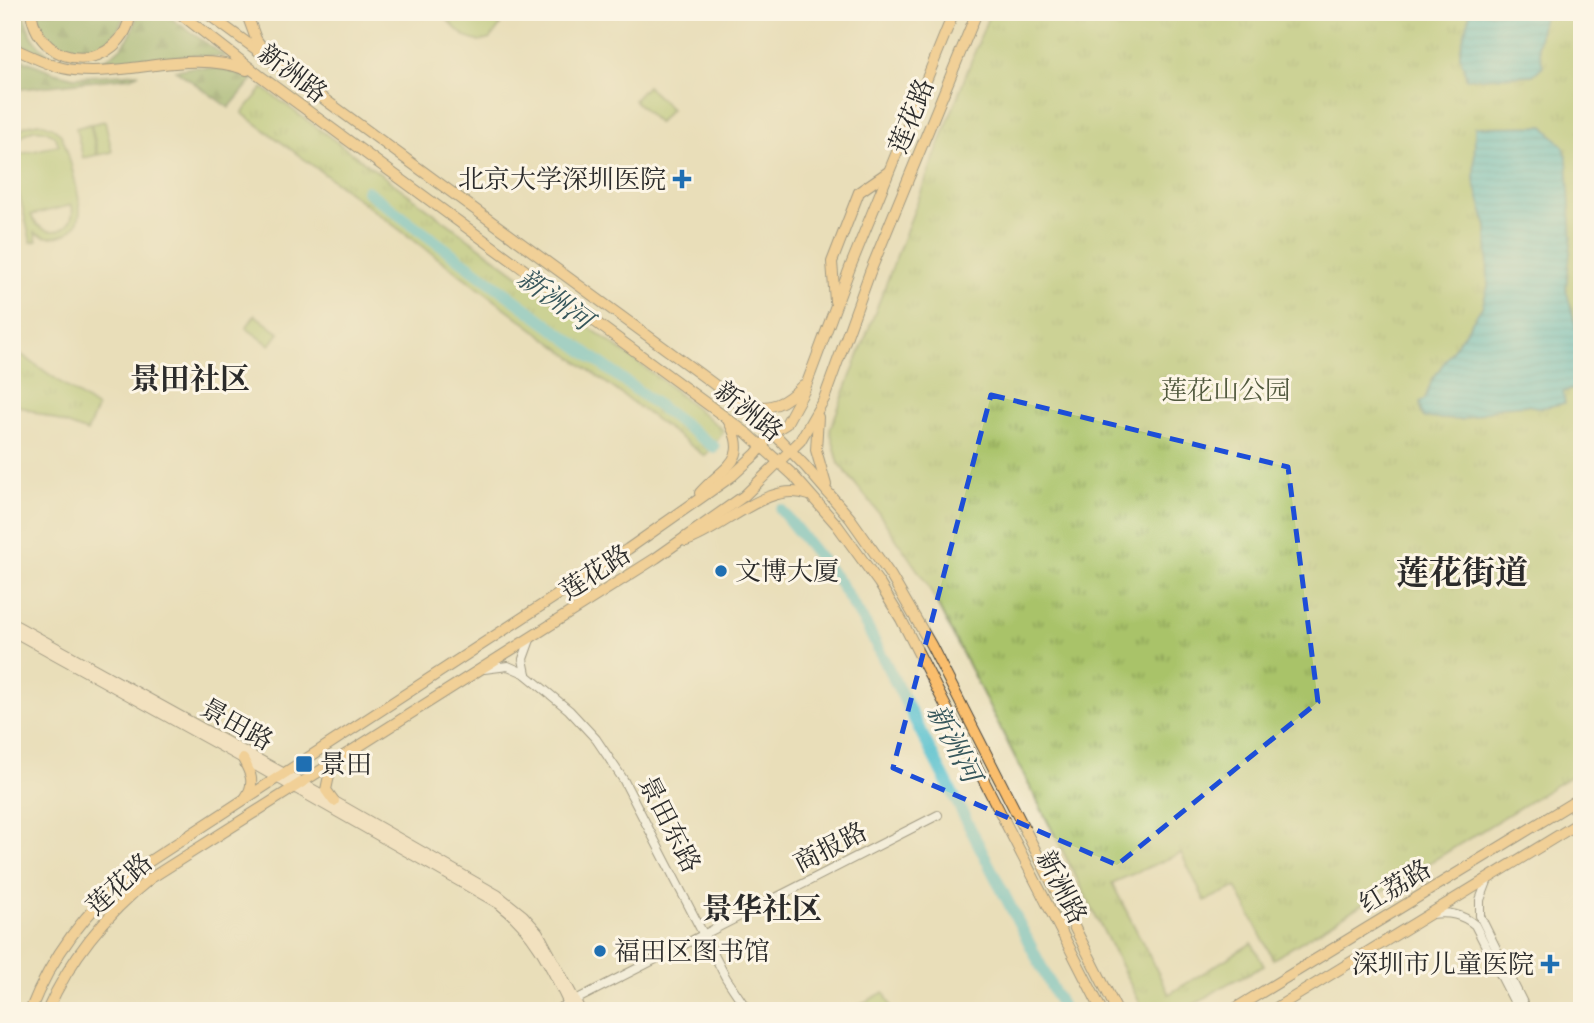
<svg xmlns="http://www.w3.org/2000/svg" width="1594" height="1023" font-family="'IM FELL Great Primer','Noto Serif SC',serif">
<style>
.forest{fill:url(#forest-firs);stroke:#586a44;stroke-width:2}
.park{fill:url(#park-tufts);stroke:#6a774a;stroke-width:2}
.garden{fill:#a9c369;stroke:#6a774a;stroke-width:2;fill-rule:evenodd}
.water{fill:url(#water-rules);stroke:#3f757c;stroke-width:2}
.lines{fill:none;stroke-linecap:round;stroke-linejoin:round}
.river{stroke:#53bfce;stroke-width:12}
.tertiary-casing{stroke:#484640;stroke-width:10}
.secondary-casing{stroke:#484640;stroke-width:11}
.primary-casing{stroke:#484640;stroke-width:12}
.tertiary{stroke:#fff;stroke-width:8}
.secondary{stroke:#fde5c5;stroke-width:9}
.primary{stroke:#fabe6d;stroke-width:10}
.marked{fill:none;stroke:#1d4ed8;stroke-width:5;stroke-dasharray:14 9;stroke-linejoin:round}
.poi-dot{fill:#1f6fb2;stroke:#fcf5e5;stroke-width:2.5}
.labels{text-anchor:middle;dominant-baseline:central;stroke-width:6;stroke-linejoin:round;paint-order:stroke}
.street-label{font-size:26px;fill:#2b2b2b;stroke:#fcf5e5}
.poi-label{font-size:26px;fill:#2b2b2b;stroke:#fcf5e5;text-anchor:start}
.park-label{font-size:26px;fill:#51593e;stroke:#fcf5e5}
.water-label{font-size:28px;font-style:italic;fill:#37575c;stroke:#fcf5e5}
.quarter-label{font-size:30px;font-weight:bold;fill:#2b2b2b;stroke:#fcf5e5}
.district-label{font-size:33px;font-weight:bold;fill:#2b2b2b;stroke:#fcf5e5}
</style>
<defs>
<pattern id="forest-firs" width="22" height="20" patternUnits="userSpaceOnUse" patternTransform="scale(1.75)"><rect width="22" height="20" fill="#86a95d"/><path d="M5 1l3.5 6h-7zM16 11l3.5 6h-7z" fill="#6e8a4d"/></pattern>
<pattern id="park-tufts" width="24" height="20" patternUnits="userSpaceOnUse" patternTransform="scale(1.75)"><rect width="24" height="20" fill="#a9c369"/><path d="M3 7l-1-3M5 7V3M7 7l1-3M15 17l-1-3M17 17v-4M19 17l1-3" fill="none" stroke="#8a9f57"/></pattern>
<pattern id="water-rules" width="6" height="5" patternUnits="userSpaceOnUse" patternTransform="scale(1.75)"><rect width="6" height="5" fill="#53bfce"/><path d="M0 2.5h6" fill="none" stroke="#459ba7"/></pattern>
</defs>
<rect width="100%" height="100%" fill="#fcf5e5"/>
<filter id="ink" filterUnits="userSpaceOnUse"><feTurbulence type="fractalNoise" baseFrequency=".0143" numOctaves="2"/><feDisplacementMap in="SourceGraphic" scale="14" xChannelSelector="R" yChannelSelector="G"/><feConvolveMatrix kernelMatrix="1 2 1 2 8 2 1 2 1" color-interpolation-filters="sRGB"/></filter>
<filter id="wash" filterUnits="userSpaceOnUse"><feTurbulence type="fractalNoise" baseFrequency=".00686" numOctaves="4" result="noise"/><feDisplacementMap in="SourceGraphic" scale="28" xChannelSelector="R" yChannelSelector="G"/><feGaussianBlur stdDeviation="1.57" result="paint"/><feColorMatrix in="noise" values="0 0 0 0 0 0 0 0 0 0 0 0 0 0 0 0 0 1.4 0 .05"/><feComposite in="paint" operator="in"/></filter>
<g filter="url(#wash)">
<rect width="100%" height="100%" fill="#e9deb9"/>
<g class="forest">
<path d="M12,12H24C27,33 37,48 55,58L12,41Z"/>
<path d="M37,12H125C112,64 46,66 37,12Z"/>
<path d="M138,12H162L226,57L194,55L86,64C115,60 133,41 138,12Z"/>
<path d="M12,55L53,72L74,77L139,73L131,77L12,90Z"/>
<path d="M194,67L222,69L253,79L229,108L176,70Z"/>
</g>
<g class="park">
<path d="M990,12H1582V769L1273,959L1236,887L1205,901L1181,853L1112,883L1169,994L1252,943L1264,966L1229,983L1183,1011H1144L927,584L875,508L839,464L830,430Z"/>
<path d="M263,88L663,381L724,431L705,456L242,113Z"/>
<path d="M12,348L97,408L87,432L12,403Z"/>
<path d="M884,992L893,1011H847Z"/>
</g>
<g class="garden">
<path d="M440,12H499L500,26L490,39C468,48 454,26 440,12Z"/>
<path d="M647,86L671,109L658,123L634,100Z"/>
<path d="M105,121L112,152L98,155L91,124Z"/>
<path d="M38,123C47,124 55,127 61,135C67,145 80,198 80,210C80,234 54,243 35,233L37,241L31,242L12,165V137L25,126ZM33,130C45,128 55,133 59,145L17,155C15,143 21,134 33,130ZM72,205C78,232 42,242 31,215Z"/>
<path d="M90,124L97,155L83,158L76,128Z"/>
<path d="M255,315L279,333L270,345L246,328Z"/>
</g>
<g class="water">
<path d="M1470,12H1544L1538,45L1543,66L1533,75L1466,79C1466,69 1459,61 1460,52C1462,38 1468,26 1470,12Z"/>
<path d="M1544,126L1564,147L1567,159L1572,237L1566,289L1581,346L1582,387L1563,392L1565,403L1541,408L1527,405L1501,407L1461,420L1424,418L1421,412L1420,402L1425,399L1432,380L1482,307L1488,286L1487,227L1474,180L1475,127Z"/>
</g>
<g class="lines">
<g class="river">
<path d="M367,191L714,447"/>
<path d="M781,510L839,582L867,627L1064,1011"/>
</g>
</g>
</g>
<g filter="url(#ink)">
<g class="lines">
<g class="tertiary-casing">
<g id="tertiary">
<path d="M484,669L508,666L524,673L569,710L596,739L623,779L726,978L748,1011"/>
<path d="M526,674L523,659L531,637"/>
<path d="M1488,879L1480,900V916L1527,1011"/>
<path d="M1432,914C1449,912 1462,914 1475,925L1519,1011"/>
<path d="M554,1011L938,815"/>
</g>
</g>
<g class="secondary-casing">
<g id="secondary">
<path d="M12,623L334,801L498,895L523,915L538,932L581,1011"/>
<path d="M12,631L258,767L499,904C536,932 552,970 572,1011"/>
</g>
</g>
<g class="primary-casing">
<g id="primary">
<path d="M31,12C40,73 122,73 131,12"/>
<path d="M178,12L259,75L748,434L793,475L837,525L879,583L901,619L1102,1011"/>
<path d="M205,12L711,382L760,419L805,466L850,518L891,576L931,645L1117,1011"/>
<path d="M246,12L256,39L267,55"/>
<path d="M12,48C32,56 53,68 74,70C132,76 190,49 247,70"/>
<path d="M835,301L832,262L859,192L888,172"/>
<path d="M745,404C770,412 786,403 803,385"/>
<path d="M818,417L816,450L826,485"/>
<path d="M700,493C723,466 752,462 728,420"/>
<path d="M686,541C724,529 769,479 809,495"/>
<path d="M243,759C250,772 256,783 246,797"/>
<path d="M331,766L326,790L334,801"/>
<path d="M30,1011C52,955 86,910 133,872L628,549L732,476L756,454L773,432L786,424L804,391L851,265L954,12"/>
<path d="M47,1011C70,959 107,913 151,878L656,558L744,496L800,441L824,399L870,272L977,12"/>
<path d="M1231,1011L1582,797"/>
<path d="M1271,1011L1582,821"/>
</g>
</g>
<use href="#tertiary" class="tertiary"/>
<use href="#secondary" class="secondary"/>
<use href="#primary" class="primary"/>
</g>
</g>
<path d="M0 0H1594V1023H0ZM991,395L1288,467L1318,702L1117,865L893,768Z" fill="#e9deb9" fill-opacity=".55" fill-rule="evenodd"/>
<path class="marked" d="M991,395L1288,467L1318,702L1117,865L893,768Z"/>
<g class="poi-dot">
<path d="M678.5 168.5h7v7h7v7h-7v7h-7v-7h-7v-7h7z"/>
<circle cx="721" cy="571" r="7"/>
<rect x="295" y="755" width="18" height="18" rx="3.5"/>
<circle cx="600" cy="951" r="7"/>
<path d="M1546.5 953.5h7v7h7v7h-7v7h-7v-7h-7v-7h7z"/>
</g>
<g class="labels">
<g class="street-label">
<text transform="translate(293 73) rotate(37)">新洲路</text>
<text transform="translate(911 116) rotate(-68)">莲花路</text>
<text transform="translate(749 411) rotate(39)">新洲路</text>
<text transform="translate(595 572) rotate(-33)">莲花路</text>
<text transform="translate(237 724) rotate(29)">景田路</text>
<text transform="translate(670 824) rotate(63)">景田东路</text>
<text transform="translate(830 847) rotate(-27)">商报路</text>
<text transform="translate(119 884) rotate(-42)">莲花路</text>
<text transform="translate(1395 886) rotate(-31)">红荔路</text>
<text transform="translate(1062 887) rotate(63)">新洲路</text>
</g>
<g class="poi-label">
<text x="666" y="179" text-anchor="end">北京大学深圳医院</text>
<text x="735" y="571">文博大厦</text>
<text x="320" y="764">景田</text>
<text x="614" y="951">福田区图书馆</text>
<text x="1534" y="964" text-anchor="end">深圳市儿童医院</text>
</g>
<g class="park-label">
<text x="1226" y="390">莲花山公园</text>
</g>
<g class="water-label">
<text transform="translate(555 299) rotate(36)">新洲河</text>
<text transform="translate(954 743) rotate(63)">新洲河</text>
</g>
<g class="quarter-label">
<text x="190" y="379">景田社区</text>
<text x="762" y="909">景华社区</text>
</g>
<g class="district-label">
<text x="1462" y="573">莲花街道</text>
</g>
</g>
<rect width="1594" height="1023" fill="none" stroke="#fcf5e5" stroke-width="42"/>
</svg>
